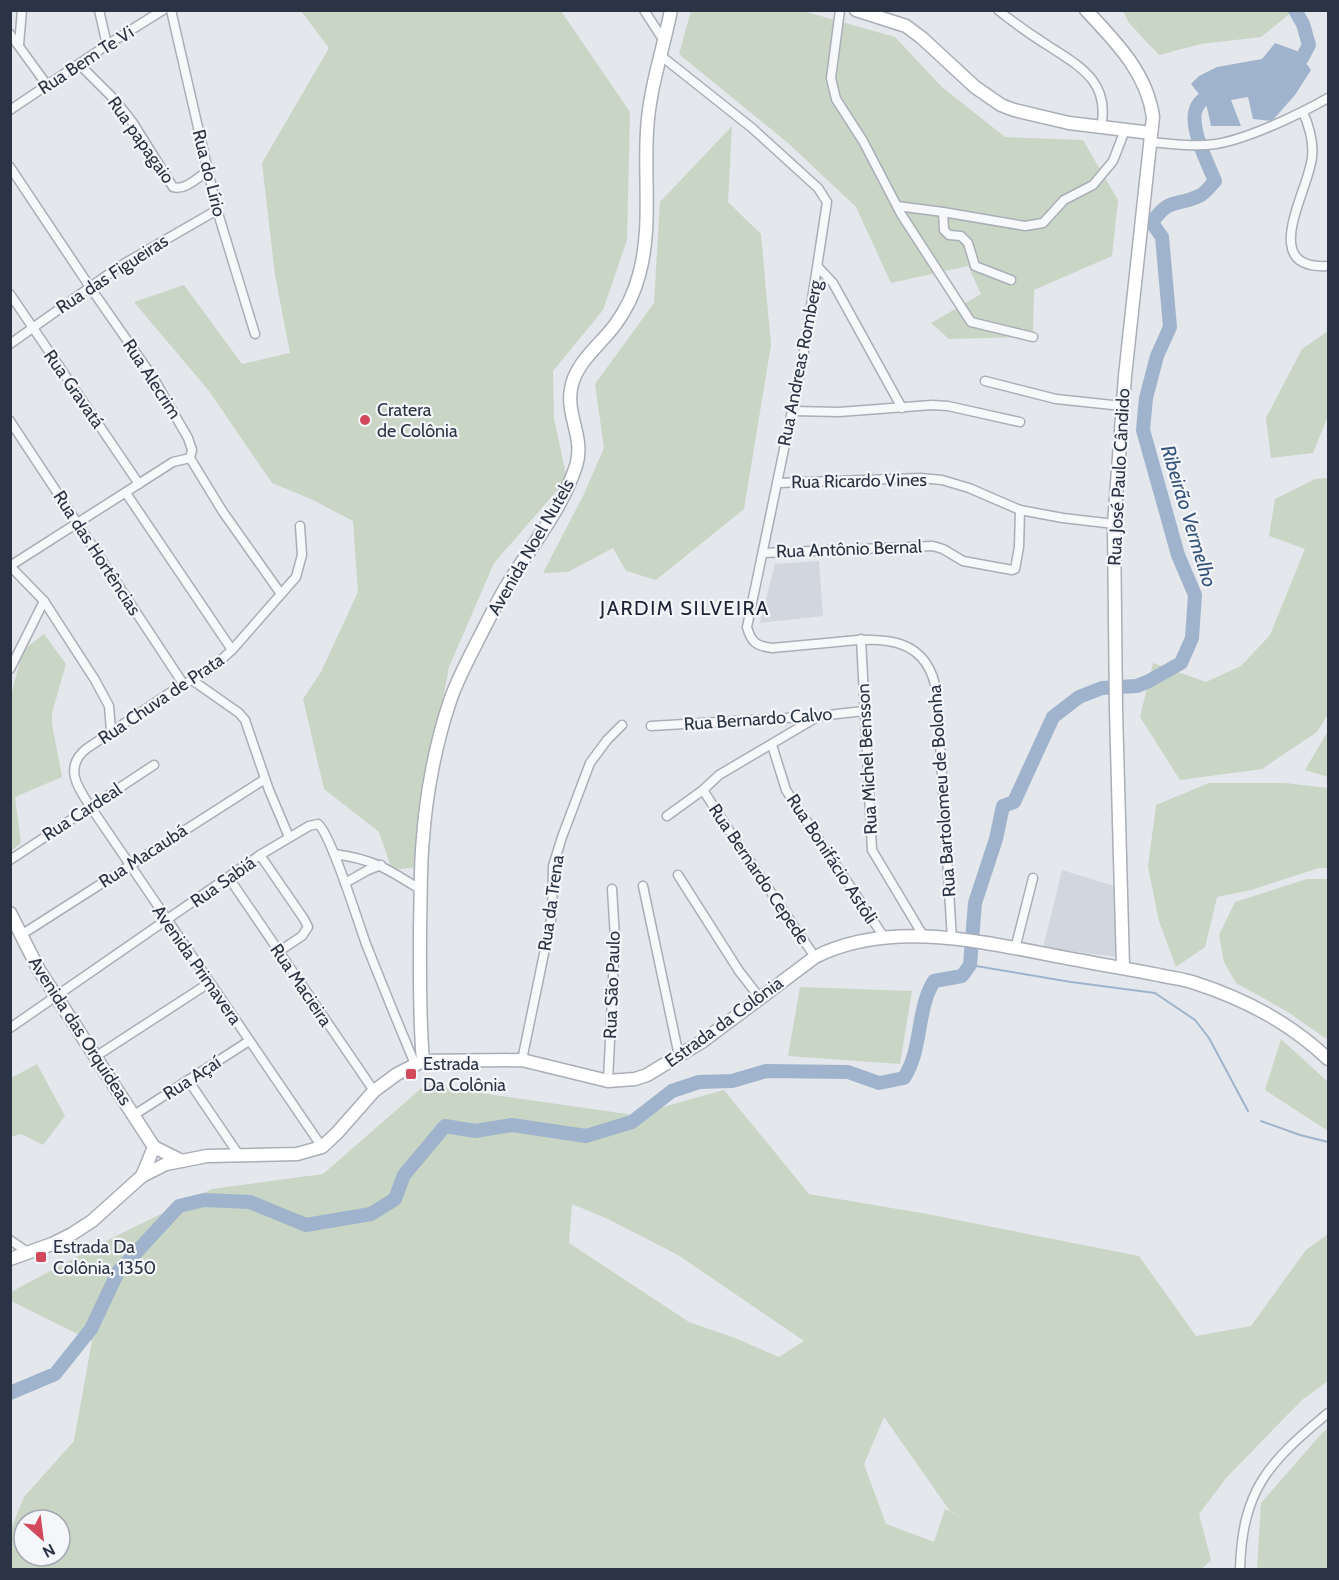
<svg xmlns="http://www.w3.org/2000/svg" width="1339" height="1580" font-family="Cabin,sans-serif">
<style>
.built{fill:#d2d6de}
.green{fill:#c9d6c5;fill-rule:evenodd}
.water{fill:#9fb4cc}
.lines{fill:none;stroke-linecap:round;stroke-linejoin:round}
.stream{stroke:#9fb4cc;stroke-width:2}
.river{stroke:#9fb4cc;stroke-width:14}
.street-casing{stroke:#a9aeb7;stroke-width:11}
.secondary-casing{stroke:#a9aeb7;stroke-width:15}
.street{stroke:#f7f8fa;stroke-width:8}
.secondary{stroke:#fff;stroke-width:12}
.poi-dot{fill:#d1495b;stroke:#f4f6f9;stroke-width:2}
.labels{text-anchor:middle;dominant-baseline:central;stroke-width:4.5;stroke-linejoin:round;paint-order:stroke}
.street-label{font-size:18px;fill:#2b3445;stroke:#f4f6f9}
.poi-label{font-size:18px;fill:#2b3445;stroke:#f4f6f9;text-anchor:start}
.water-label{font-size:20px;font-style:italic;fill:#34527a;stroke:#f4f6f9}
.neighbourhood-label{font-size:20px;letter-spacing:1.5px;fill:#1d2536;stroke:#f4f6f9}
</style>
<rect width="100%" height="100%" fill="#e4e7ec"/>
<g class="built">
<path d="M819,561L823,616L760,623L775,564Z"/>
<path d="M1062,870L1117,887L1118,957L1043,948Z"/>
</g>
<g class="green">
<path d="M301,11H561L630,112L627,240L603,310L553,371L554,419L567,479L494,563L449,667L437,730L418,867L392,870L379,832L324,789L303,699L321,672L358,592L353,521L311,499L272,483L209,391L134,302L184,285L242,364L290,353L275,275L262,163L329,48Z"/>
<path d="M691,11H803L895,37L942,87L1005,137L1083,140L1118,200L1112,256L1034,290L1033,337L949,339L931,323L981,294L968,266L891,283L856,207L788,143L679,54Z"/>
<path d="M1123,11H1293L1261,37L1201,44L1159,55L1129,23Z"/>
<path d="M732,126L728,202L761,234L771,345L744,509L656,580L626,571L613,548L568,572L543,573L583,496L604,448L595,384L654,303L660,202Z"/>
<path d="M1328,331V416L1313,453L1271,458L1266,418L1302,349Z"/>
<path d="M1328,478V714L1317,732L1262,769L1180,780L1140,717L1153,663L1206,682L1241,666L1270,635L1305,549L1269,536L1275,499L1315,479Z"/>
<path d="M44,634L66,664L52,713V724L62,777L15,797L21,843L11,851V695L23,650Z"/>
<path d="M1328,731V777L1305,770Z"/>
<path d="M1209,783H1285L1328,788V868H1319L1251,890L1217,897L1205,947L1176,967L1159,921L1148,867L1156,805Z"/>
<path d="M1307,879H1328V1040L1288,1012L1236,983L1224,962L1219,935L1235,902Z"/>
<path d="M800,987L912,991L900,1064L788,1056Z"/>
<path d="M1281,1039L1328,1082V1131L1265,1090Z"/>
<path d="M37,1064L65,1116L43,1145L21,1134L11,1137V1078Z"/>
<path d="M425,1085L634,1115L724,1090L809,1194L927,1214L1139,1256L1196,1336L1251,1326L1306,1250L1328,1234V1381L1302,1400L1227,1477L1199,1514L1211,1560L1202,1569H11V1529L24,1497L74,1441L92,1341L11,1301V1292L110,1239L212,1189L323,1174ZM572,1204L608,1219L678,1255L804,1341L779,1357L735,1338L689,1322L569,1243ZM884,1417L950,1511L968,1521L945,1509L934,1542L886,1524L864,1464ZM24,1520H60V1556H24Z"/>
<path d="M1328,1429V1569H1257L1261,1503L1323,1432Z"/>
</g>
<path class="water" d="M1275,43L1297,51L1311,70L1295,95L1272,121L1253,119L1248,97L1231,100L1241,126H1211L1206,103L1191,84L1199,76L1217,67L1262,59Z"/>
<g class="lines">
<g class="stream">
<path d="M970,965L1071,982L1155,993L1195,1020L1209,1038L1248,1111"/>
<path d="M1261,1121L1300,1135L1328,1142"/>
</g>
<g class="river">
<path d="M1290,71L1302,58L1309,45L1303,24L1295,10"/>
<path d="M10,1393L55,1374L91,1329L118,1272L179,1206L204,1200L250,1202L306,1225L371,1214L395,1199L404,1175L445,1126L475,1131L512,1125L586,1136L632,1122L672,1091L699,1082L732,1081L766,1071L848,1072L879,1083L904,1078C923,1048 916,1010 934,981L962,976L970,965L975,903L996,839L1003,806L1014,802L1053,717L1079,697L1102,688L1137,686L1149,681L1181,663L1192,638L1195,595L1178,555L1143,430L1146,398L1157,356L1170,327L1162,237L1152,223C1169,196 1178,207 1201,195C1206,192 1211,185 1215,181C1208,164 1189,127 1196,109C1199,100 1209,95 1217,91"/>
</g>
<g class="street-casing">
<g id="street">
<path d="M99,10L107,45"/>
<path d="M171,10L217,210L255,334"/>
<path d="M644,10L664,41"/>
<path d="M840,10L831,78L836,99L863,141L901,214L971,322L1033,337"/>
<path d="M998,10C1013,22 1028,33 1044,43C1077,65 1111,80 1101,127"/>
<path d="M10,34L47,85"/>
<path d="M19,45L22,10"/>
<path d="M660,55L752,128L818,188L827,202L803,358L747,627C751,642 756,646 772,648C794,646 815,644 837,642C884,637 929,636 937,695L952,939"/>
<path d="M79,64L115,100L133,123L173,187C185,191 198,177 208,171"/>
<path d="M10,110L107,45L163,10"/>
<path d="M1303,112C1309,126 1314,141 1312,157C1309,191 1257,270 1328,266"/>
<path d="M1150,142C1171,144 1194,147 1216,144C1248,139 1300,114 1328,98"/>
<path d="M10,167L90,287L154,379L188,438L192,450L190,458L223,512L281,594"/>
<path d="M897,206L943,212"/>
<path d="M818,267L833,283L902,408"/>
<path d="M1011,280L975,266L968,243L961,236L949,235L944,230L943,212L1025,226L1043,223L1064,200L1093,185L1113,161L1125,130"/>
<path d="M10,294L139,484"/>
<path d="M10,344L120,266L217,210"/>
<path d="M985,381L1056,399L1122,406"/>
<path d="M793,411L839,412L932,405L948,406L1020,422"/>
<path d="M10,421L184,685"/>
<path d="M777,483L921,478L942,480L969,488L1020,510L1063,518L1114,524"/>
<path d="M126,493L232,650"/>
<path d="M300,526L302,555L296,577L232,650L212,668L168,694L86,749C64,767 77,787 90,806L322,1147"/>
<path d="M763,553L933,546L943,549L963,561L1012,570L1015,569L1019,547L1020,510"/>
<path d="M10,566L173,462L190,458"/>
<path d="M10,566L44,601L95,680L109,706L111,731"/>
<path d="M861,639L872,850L924,937"/>
<path d="M10,669L44,601"/>
<path d="M192,680L239,713L245,720L269,790L289,837"/>
<path d="M651,726L819,716L864,711"/>
<path d="M772,745L786,790L884,937"/>
<path d="M703,790L732,835L815,957"/>
<path d="M667,816L703,790L719,775L817,717"/>
<path d="M334,854C373,859 388,869 421,890"/>
<path d="M260,855L304,919L308,927L302,936L278,952"/>
<path d="M10,860L154,765"/>
<path d="M678,875L739,971L760,998"/>
<path d="M229,878L374,1091"/>
<path d="M345,883L368,870L381,865"/>
<path d="M643,886L679,1056"/>
<path d="M21,935L265,779"/>
<path d="M1015,949L1033,878"/>
<path d="M10,1028L260,855L309,826L318,824C331,834 358,922 366,944C382,984 398,1024 415,1064"/>
<path d="M95,1057L209,983"/>
<path d="M522,1060L552,915L553,866L562,837L590,763L607,740L622,725"/>
<path d="M188,1080L239,1155"/>
<path d="M608,1081L615,938L612,889"/>
<path d="M134,1115L249,1041"/>
<path d="M10,1240L29,1253"/>
<path d="M1240,1570C1242,1489 1269,1462 1328,1413"/>
</g>
</g>
<g class="secondary-casing">
<g id="secondary">
<path d="M856,10L906,26L922,38L975,87L1001,105L1014,110L1069,123L1151,133"/>
<path d="M1086,10C1116,42 1147,73 1153,117L1125,376L1114,524L1116,710L1123,967"/>
<path d="M10,913L39,970L154,1147"/>
<path d="M423,1061C419,1016 420,972 420,927C421,897 420,867 423,838C426,794 436,742 450,701C457,680 468,660 478,640C489,619 499,597 512,577C535,542 563,506 576,466C585,439 566,415 571,389C575,363 600,345 615,325C626,310 634,294 639,275C652,229 644,178 647,131C649,89 663,51 671,10"/>
<path d="M154,1147L182,1161"/>
<path d="M142,1176L154,1147"/>
<path d="M10,1259L52,1244L72,1234L92,1221L142,1176L166,1164L207,1156L297,1154L322,1147L337,1133L374,1091L397,1074L423,1061L522,1060L608,1081L635,1079L647,1075L703,1041L815,957C897,916 997,946 1083,961C1109,966 1134,970 1159,975C1171,978 1184,979 1195,983C1245,999 1290,1023 1328,1059"/>
</g>
</g>
<use href="#street" class="street"/>
<use href="#secondary" class="secondary"/>
</g>
<g class="poi-dot">
<circle cx="365" cy="420" r="6"/>
<rect x="405" y="1068" width="12" height="12" rx="3"/>
<rect x="35" y="1251" width="12" height="12" rx="3"/>
</g>
<g class="labels">
<g class="street-label">
<text transform="translate(86 60) rotate(-33)">Rua Bem Te Vi</text>
<text transform="translate(141 140) rotate(55)">Rua papagaio</text>
<text transform="translate(209 173) rotate(76)">Rua do Lírio</text>
<text transform="translate(112 274) rotate(-33)">Rua das Figueiras</text>
<text transform="translate(800 363) rotate(-79)">Rua Andreas Romberg</text>
<text transform="translate(152 379) rotate(57)">Rua Alecrim</text>
<text transform="translate(74 389) rotate(55)">Rua Gravatá</text>
<text transform="translate(1119 477) rotate(-87)">Rua José Paulo Cândido</text>
<text transform="translate(859 481) rotate(-1)">Rua Ricardo Vines</text>
<text transform="translate(531 547) rotate(-60)">Avenida Noel Nutels</text>
<text transform="translate(849 549) rotate(-2)">Rua Antônio Bernal</text>
<text transform="translate(97 553) rotate(57)">Rua das Hortências</text>
<text transform="translate(161 699) rotate(-34)">Rua Chuva de Prata</text>
<text transform="translate(758 719) rotate(-4)">Rua Bernardo Calvo</text>
<text transform="translate(867 759) rotate(-93)">Rua Michel Bensson</text>
<text transform="translate(942 791) rotate(-94)">Rua Bartolomeu de Bolonha</text>
<text transform="translate(82 812) rotate(-33)">Rua Cardeal</text>
<text transform="translate(143 856) rotate(-33)">Rua Macaubá</text>
<text transform="translate(832 859) rotate(57)">Rua Bonifácio Astôli</text>
<text transform="translate(759 874) rotate(56)">Rua Bernardo Cepede</text>
<text transform="translate(223 882) rotate(-35)">Rua Sabiá</text>
<text transform="translate(551 903) rotate(-82)">Rua da Trena</text>
<text transform="translate(197 965) rotate(55)">Avenida Primavera</text>
<text transform="translate(301 985) rotate(56)">Rua Macieira</text>
<text transform="translate(612 985) rotate(-88)">Rua São Paulo</text>
<text transform="translate(724 1022) rotate(-36)">Estrada da Colônia</text>
<text transform="translate(80 1031) rotate(57)">Avenida das Orquídeas</text>
<text transform="translate(192 1078) rotate(-33)">Rua Açaí</text>
</g>
<g class="poi-label">
<text x="377" y="410">Cratera<tspan x="377" dy="21">de Colônia</tspan></text>
<text x="423" y="1064">Estrada<tspan x="423" dy="21">Da Colônia</tspan></text>
<text x="53" y="1247">Estrada Da<tspan x="53" dy="21">Colônia, 1350</tspan></text>
</g>
<g class="water-label">
<text transform="translate(1189 516) rotate(73)">Ribeirão Vermelho</text>
</g>
<g class="neighbourhood-label">
<text x="685" y="608">JARDIM SILVEIRA</text>
</g>
</g>
<rect width="1339" height="1580" fill="none" stroke="#2b3445" stroke-width="24"/>
<g transform="translate(42 1538) rotate(152)"><circle r="28" fill="#f4f6f9" stroke="#a4a8b1" stroke-width="1.5"/>
<path d="M0-4.5L10 22L0 15L-10 22Z" fill="#d1495b"/>
<text y="-9" font-size="16" font-weight="bold" text-anchor="middle" fill="#2b3445">N</text>
</g>
</svg>
